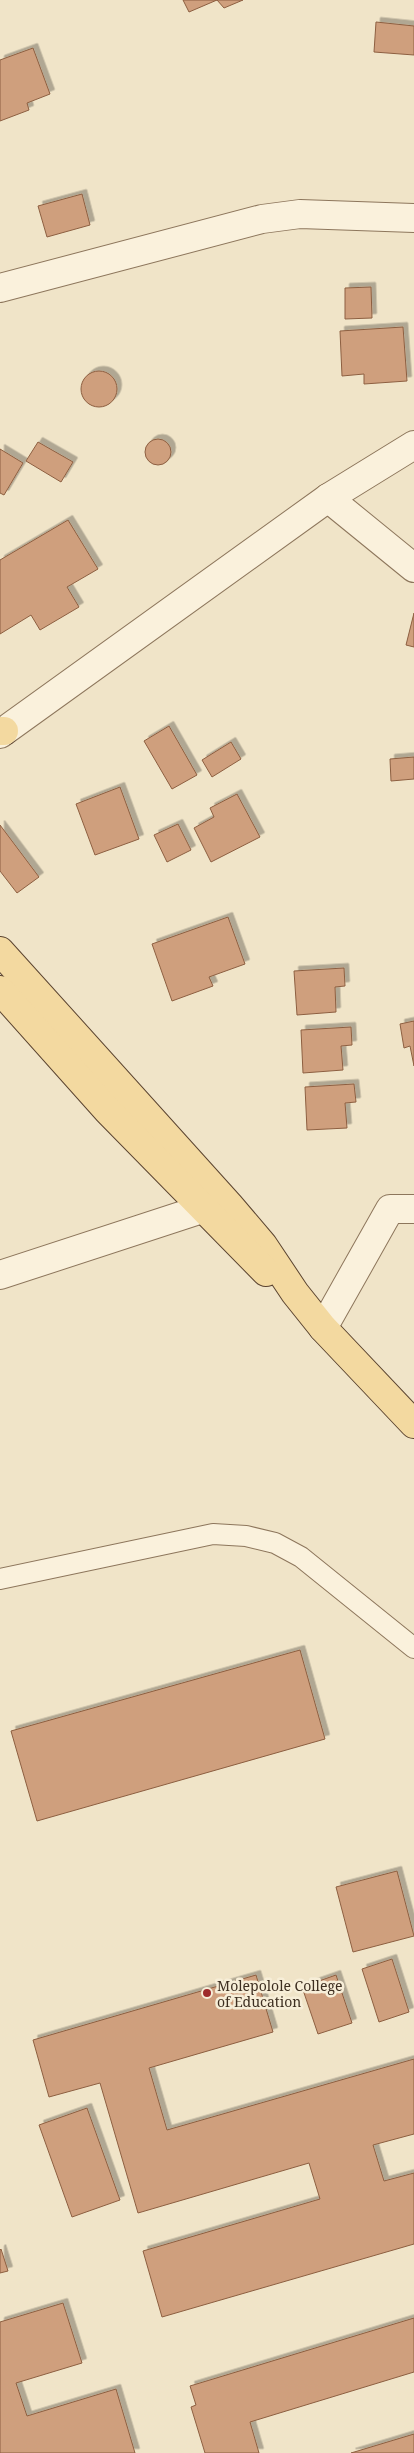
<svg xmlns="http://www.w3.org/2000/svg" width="414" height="2453" font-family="'Noto Serif',serif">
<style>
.building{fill:#cf9f7d;stroke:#8d5f41;filter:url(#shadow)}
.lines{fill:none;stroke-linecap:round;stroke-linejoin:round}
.service-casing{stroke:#8d765c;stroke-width:22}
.minor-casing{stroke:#8d765c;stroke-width:30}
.primary-casing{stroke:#5b4430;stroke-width:30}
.service{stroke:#faf1dc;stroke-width:20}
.minor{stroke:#faf1dc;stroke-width:28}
.primary{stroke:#f3d9a0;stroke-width:28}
.poi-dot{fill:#9e2a2b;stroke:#f7eed8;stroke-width:2}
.labels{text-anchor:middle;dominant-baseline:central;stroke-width:5;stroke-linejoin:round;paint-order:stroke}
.poi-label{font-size:14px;fill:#3d2e20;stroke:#f7eed8;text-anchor:start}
</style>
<defs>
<filter id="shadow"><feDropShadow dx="4.5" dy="-4.5" stdDeviation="0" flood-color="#0004"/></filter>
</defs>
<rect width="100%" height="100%" fill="#f0e4c8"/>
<g class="building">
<path d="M183,0H243L224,8L217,0L189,12Z"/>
<path d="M376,22L414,26V55L374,52Z"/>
<path d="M33,48L50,94L27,103L29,110L0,121V60Z"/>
<path d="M82,194L90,225L47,237L38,206Z"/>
<path d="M371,287L372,318L345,319V288Z"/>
<path d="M403,327L407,381L364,384V374L342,376L340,331Z"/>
<circle cx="99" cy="389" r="18"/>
<circle cx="158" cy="452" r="13"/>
<path d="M38,442L73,462L61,482L26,461Z"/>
<path d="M0,449L23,463L4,495L0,493Z"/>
<path d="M68,520L98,569L67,587L79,607L40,630L31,615L0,634V560Z"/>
<path d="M414,613V647L406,645Z"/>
<path d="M169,726L197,775L172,789L144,741Z"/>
<path d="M231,742L241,759L212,777L202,760Z"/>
<path d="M414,757V779L391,781L390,759Z"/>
<path d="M120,787L139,839L95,855L76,804Z"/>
<path d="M237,794L260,837L211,862L194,828L214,817L210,808Z"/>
<path d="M178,824L191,850L167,862L154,835Z"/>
<path d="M0,825L39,877L17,893L0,871Z"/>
<path d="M228,917L245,964L209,977L213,986L172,1001L152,944Z"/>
<path d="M344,968L345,986L335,987L336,1012L297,1015L294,971Z"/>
<path d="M414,1021V1066L410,1046L404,1048L400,1024Z"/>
<path d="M351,1027L352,1045L341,1046L343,1070L303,1073L301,1030Z"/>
<path d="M354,1084L356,1102L345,1103L347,1128L307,1130L305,1087Z"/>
<path d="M300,1650L325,1739L37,1821L11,1731Z"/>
<path d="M397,1871L414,1936L353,1952L336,1887Z"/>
<path d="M392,1959L409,2012L379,2022L362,1969Z"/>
<path d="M256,1975L273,2032L149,2068L167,2130L414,2059V2134L373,2145L384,2181L414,2173V2244L162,2317L143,2251L320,2199L309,2163L138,2213L100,2083L49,2097L33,2040Z"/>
<path d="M336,1975L352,2023L318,2034L302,1987Z"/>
<path d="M87,2108L120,2200L72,2217L39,2125Z"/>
<path d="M1,2249L8,2271L0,2273V2250Z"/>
<path d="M63,2303L82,2363L16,2383L27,2416L116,2389L135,2453H0V2322Z"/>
<path d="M414,2318V2372L250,2422L259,2453H205L191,2407L196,2405L190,2386Z"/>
<path d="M414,2434V2453H351Z"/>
</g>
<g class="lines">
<g class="service-casing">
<path id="service" d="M0,1579L213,1534L246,1536L275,1543L301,1557L414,1648"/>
</g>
<g class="minor-casing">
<g id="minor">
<path d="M0,288L262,219L300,214L414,218"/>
<path d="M328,498L414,568"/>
<path d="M0,734L328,498L414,445"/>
<path d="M0,1275L202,1209"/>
<path d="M323,1328L390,1209H414"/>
</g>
</g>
<g class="primary-casing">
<g id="primary">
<path d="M0,731H4"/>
<path d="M0,951L229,1205L263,1245L295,1293L323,1328L414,1424"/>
<path d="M0,990L108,1111L266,1272"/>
</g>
</g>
<use href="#service" class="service"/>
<use href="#minor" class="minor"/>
<use href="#primary" class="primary"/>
</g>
<circle class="poi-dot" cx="207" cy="1993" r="5"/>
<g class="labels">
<g class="poi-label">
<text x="217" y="1985">Molepolole College<tspan x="217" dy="16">of Education</tspan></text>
</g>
</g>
</svg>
